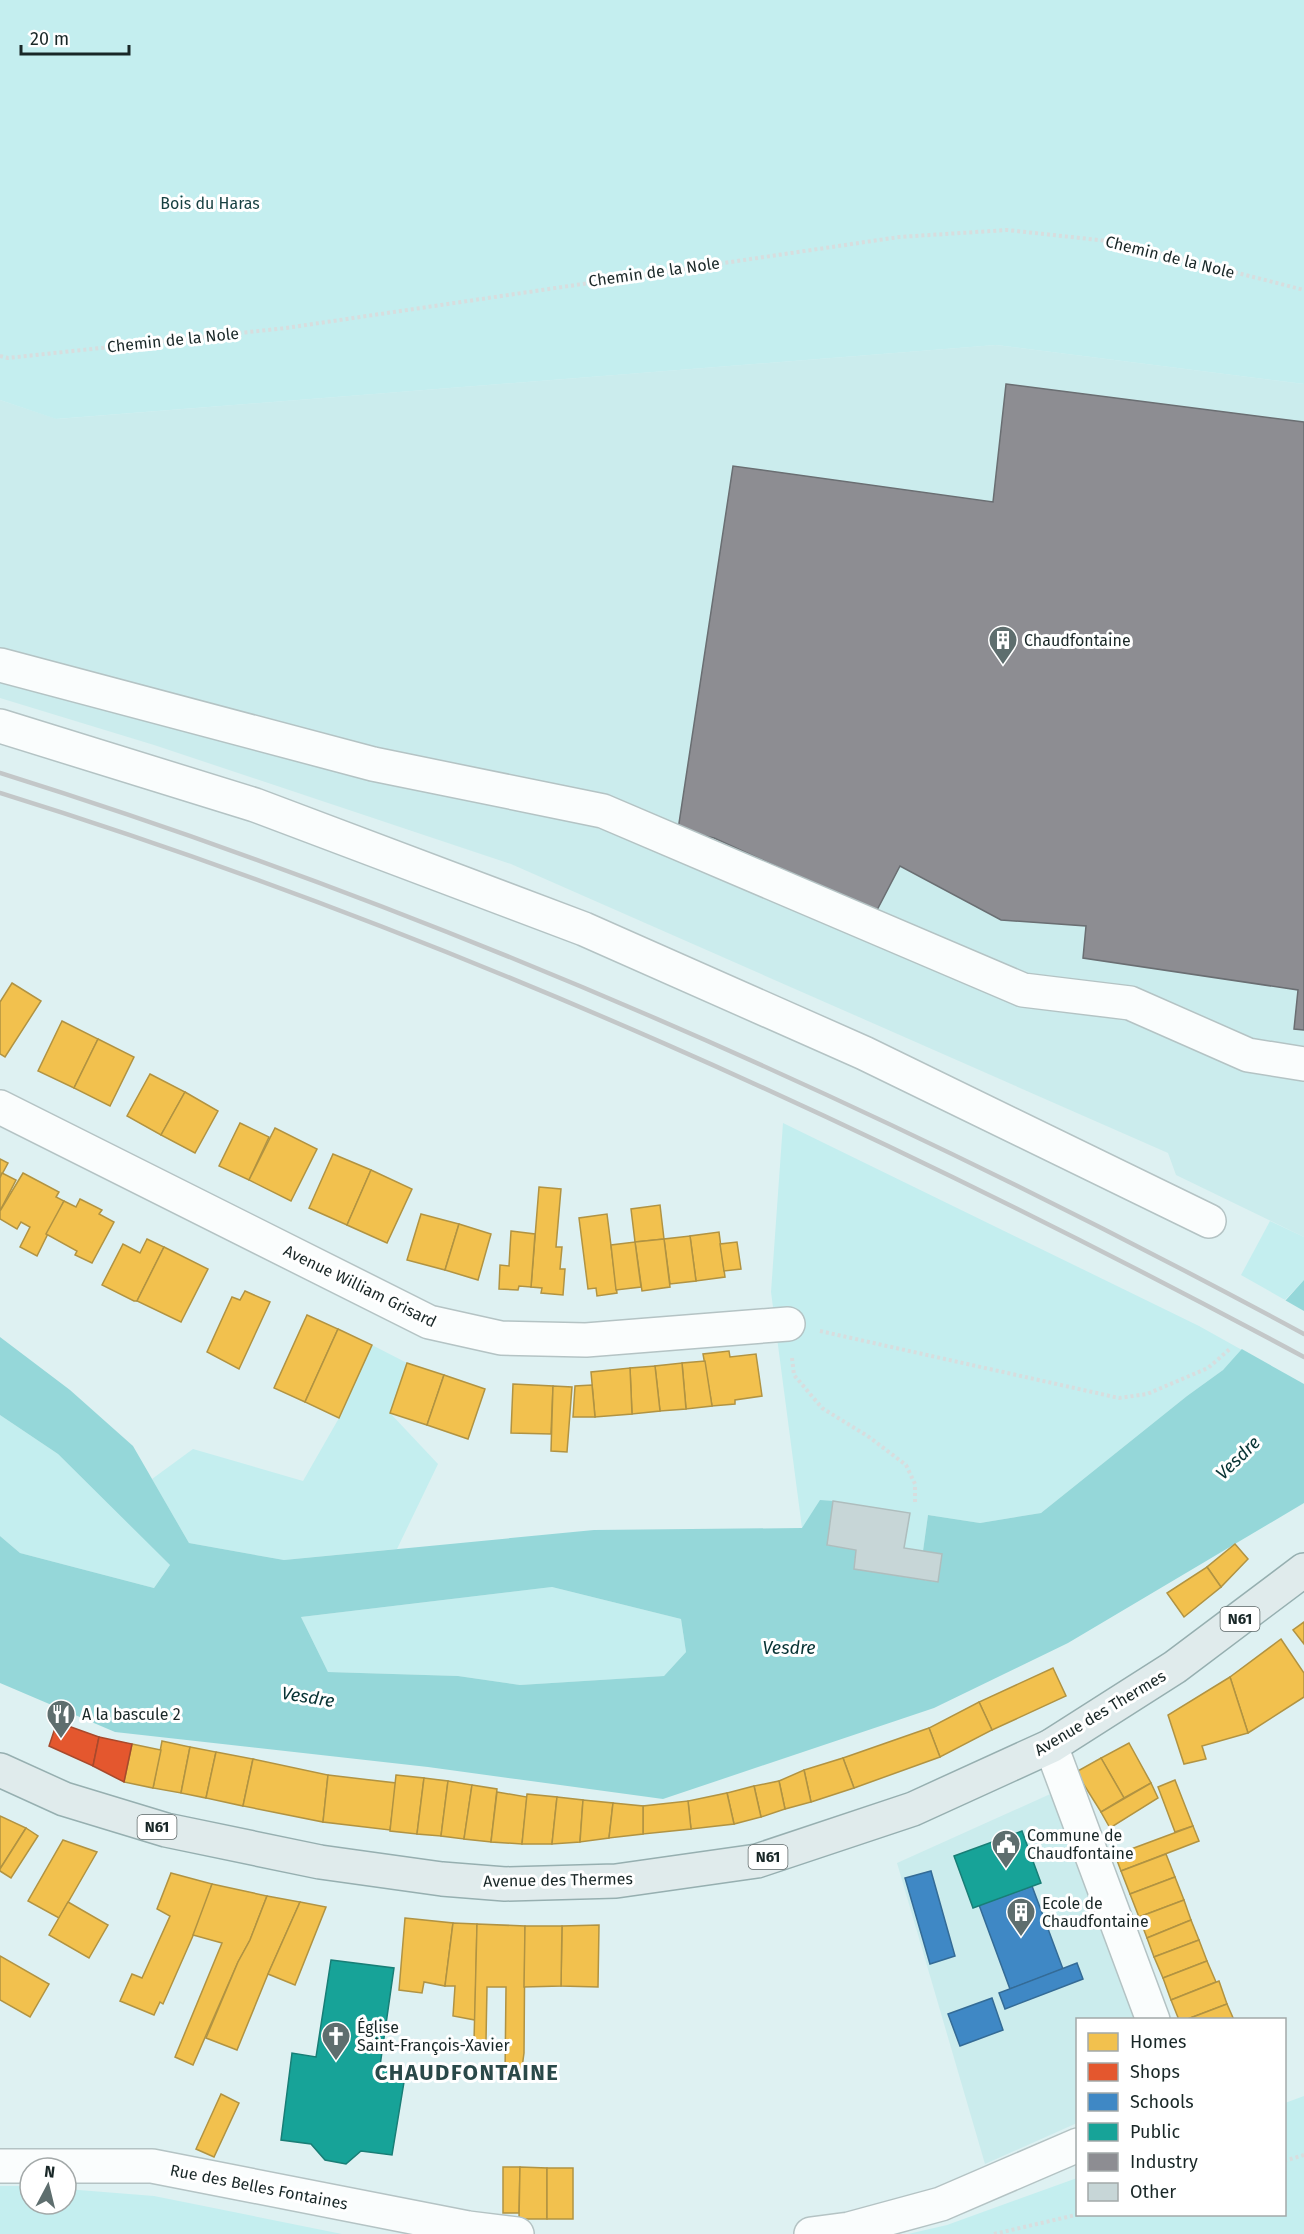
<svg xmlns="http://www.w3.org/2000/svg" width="1304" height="2234" font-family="'Fira Sans',sans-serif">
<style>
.built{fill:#cbeced}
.green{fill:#c4eeef}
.water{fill:#95d7d9;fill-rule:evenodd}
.pier{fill:#def1f2}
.homes{fill:#f2c14e;stroke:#b19342;stroke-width:1.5}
.shops{fill:#e4572e;stroke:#a7492c;stroke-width:1.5}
.schools{fill:#3f88c5;stroke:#346b96;stroke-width:1.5}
.public{fill:#17a398;stroke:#187e76;stroke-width:1.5}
.industry{fill:#8d8d92;stroke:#6a6e72;stroke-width:1.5}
.building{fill:#c7d6d7;stroke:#aebdbd;stroke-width:1.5}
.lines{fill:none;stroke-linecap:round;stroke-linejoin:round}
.minor-casing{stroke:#b4c3c4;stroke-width:36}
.major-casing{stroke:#96afb0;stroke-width:36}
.path{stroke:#d8ddde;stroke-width:4;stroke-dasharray:3 3;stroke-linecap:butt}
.minor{stroke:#fafdfd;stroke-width:33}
.major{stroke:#e0ebec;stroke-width:33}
.rail{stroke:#c3c7c8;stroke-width:4.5}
.labels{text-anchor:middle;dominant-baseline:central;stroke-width:6;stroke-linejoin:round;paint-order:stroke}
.shield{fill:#fff;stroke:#5e6868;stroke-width:1.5}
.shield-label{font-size:15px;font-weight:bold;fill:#192727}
.park-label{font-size:16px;fill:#174041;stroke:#fff}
.street-label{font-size:16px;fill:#192727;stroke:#fff}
.poi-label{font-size:16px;fill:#192727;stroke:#fff;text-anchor:start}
.water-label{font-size:18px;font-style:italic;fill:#073334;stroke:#fff}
.district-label{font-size:22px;font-weight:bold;letter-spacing:1.5px;fill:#2a4949;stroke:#fff}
</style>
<rect width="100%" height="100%" fill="#def1f2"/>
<g class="built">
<path d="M996,345L1304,384V1237L1176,1175L1168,1153L511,864L154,745L0,698V400L57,419Z"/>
<path d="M1057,1791L1135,2019L1078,2020L1077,2123L985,2164L897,1863Z"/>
</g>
<g class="green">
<path d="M0,0H1304V384L996,345L56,419L0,400Z"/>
<path d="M783,1123L1199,1326L1242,1350L1223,1370L1187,1396L1041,1513L980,1523L928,1515L923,1551L904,1548L910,1514L802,1528L771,1292Z"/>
<path d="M1270,1221L1304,1237V1280L1285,1300L1241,1275Z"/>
<path d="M372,1345L407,1363L390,1413L438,1464L397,1549L284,1560L189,1543L152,1479L193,1449L303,1481L339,1418Z"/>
<path d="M0,1415L58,1454L170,1565L154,1588L20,1553L0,1536Z"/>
<path d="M552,1587L681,1619L686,1652L664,1676L520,1685L458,1676L328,1672L301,1617Z"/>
<path d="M1304,2096V2234H908L947,2225L1077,2178L1078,2214H1284L1285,2103Z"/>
<path d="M0,2186H30V2204H66V2189L154,2196L342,2234H0Z"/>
</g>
<path class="water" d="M1304,1280V1503L1068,1643L934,1708L663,1799L428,1767L115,1732L0,1683V1536L20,1553L154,1588L170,1565L58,1454L0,1415V1337L70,1390L133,1446L189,1543L284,1560L594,1530L802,1528L820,1500L833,1501L827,1545L856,1550L854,1569L937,1582L942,1554L923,1551L928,1515L980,1523L1041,1513L1187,1396L1223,1370ZM552,1587L681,1619L686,1652L664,1676L520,1685L458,1676L328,1672L301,1617Z"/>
<path class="pier" d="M1283,1299L1304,1311V1384L1240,1348Z"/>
<g class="homes">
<path d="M12,983L41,1001L5,1057L0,1054V1002Z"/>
<path d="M62,1021L98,1039L74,1088L38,1071Z"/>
<path d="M98,1039L134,1057L110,1106L74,1088Z"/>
<path d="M150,1074L185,1092L161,1135L127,1116Z"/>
<path d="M185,1092L218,1111L195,1153L161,1135Z"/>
<path d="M240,1123L269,1137L249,1180L219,1166Z"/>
<path d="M275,1128L317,1149L291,1201L249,1180Z"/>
<path d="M333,1154L371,1170L347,1225L309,1208Z"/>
<path d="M0,1159L8,1163L0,1178Z"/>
<path d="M371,1170L412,1189L387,1243L347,1225Z"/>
<path d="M2,1173L16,1180L0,1211V1178Z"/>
<path d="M23,1173L59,1192L56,1197L64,1201L37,1256L20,1247L30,1227L21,1222L17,1229L0,1219V1211Z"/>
<path d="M539,1187L561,1189L556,1247H562L560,1269H565L563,1295L541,1293L542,1288L531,1287Z"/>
<path d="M80,1199L102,1210L99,1214L114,1222L92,1263L75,1255L77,1251L46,1234L64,1201L76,1207Z"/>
<path d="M660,1205L664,1239L635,1242L631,1209Z"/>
<path d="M421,1214L459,1224L445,1270L407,1260Z"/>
<path d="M607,1214L617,1293L597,1296L596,1288L588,1289L579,1218Z"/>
<path d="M459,1224L491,1234L478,1280L445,1270Z"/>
<path d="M511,1231L535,1234L531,1287L519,1286L518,1290L499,1289L500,1265L509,1266Z"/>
<path d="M719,1232L725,1277L696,1281L690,1236Z"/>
<path d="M690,1236L696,1281L670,1284L664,1239Z"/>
<path d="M147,1239L164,1247L137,1301H134L102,1285L123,1244L140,1253Z"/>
<path d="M664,1239L670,1287L642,1291L635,1242Z"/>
<path d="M635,1242L641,1287L616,1290L611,1245Z"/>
<path d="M737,1242L741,1269L724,1271L720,1244Z"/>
<path d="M164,1247L208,1269L181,1322L137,1301Z"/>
<path d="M245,1291L270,1302L239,1369L207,1352L232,1297L240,1300Z"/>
<path d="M307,1315L338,1329L305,1402L274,1388Z"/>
<path d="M338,1329L372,1345L339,1418L305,1402Z"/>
<path d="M729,1351L730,1357L756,1354L762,1396L735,1400V1404L712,1406L703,1354Z"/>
<path d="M705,1361L712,1406L686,1409L682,1363Z"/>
<path d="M407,1363L444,1375L427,1425L390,1413Z"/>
<path d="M682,1363L686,1409L660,1411L655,1366Z"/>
<path d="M655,1366L660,1411L632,1414L630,1368Z"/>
<path d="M630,1368L632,1414L595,1417L591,1372Z"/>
<path d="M444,1375L485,1389L468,1439L427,1425Z"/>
<path d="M513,1384L553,1386L551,1434L511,1433Z"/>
<path d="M592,1385L595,1417H573L575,1386Z"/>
<path d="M553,1386L572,1387L567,1452L551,1451Z"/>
<path d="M1235,1544L1248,1559L1221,1587L1207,1567Z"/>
<path d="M1207,1567L1221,1587L1184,1617L1167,1593Z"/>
<path d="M1304,1622V1644L1293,1630Z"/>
<path d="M1281,1639L1304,1673V1697L1248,1733L1230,1677Z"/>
<path d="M1053,1668L1066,1696L992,1730L979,1702Z"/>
<path d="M1230,1677L1248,1733L1202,1746L1206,1759L1184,1764L1168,1715Z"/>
<path d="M979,1702L992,1730L940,1757L929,1728Z"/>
<path d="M929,1728L940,1757L854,1788L843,1758Z"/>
<path d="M162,1741L190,1747L181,1793L153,1788Z"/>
<path d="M1129,1743L1151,1783L1124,1798L1101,1758Z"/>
<path d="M132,1744L161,1750L153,1788L124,1782Z"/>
<path d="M190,1747L216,1752L206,1798L181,1793Z"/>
<path d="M216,1752L253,1759L243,1806L206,1798Z"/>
<path d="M843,1758L854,1788L811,1802L804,1770Z"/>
<path d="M1101,1758L1124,1798L1101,1812L1076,1772Z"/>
<path d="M253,1759L328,1775L323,1822L243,1806Z"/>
<path d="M804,1770L811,1802L785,1809L779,1781Z"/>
<path d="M328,1775L396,1783L390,1830L323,1822Z"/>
<path d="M396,1775L424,1778L417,1834L390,1831Z"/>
<path d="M424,1778L448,1781L441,1836L417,1834Z"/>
<path d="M1175,1780L1193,1826L1175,1832L1158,1787Z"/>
<path d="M448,1781L472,1785L464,1839L441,1836Z"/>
<path d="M779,1781L785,1809L761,1817L754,1786Z"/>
<path d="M1151,1783L1158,1798L1110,1828L1101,1812Z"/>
<path d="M472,1785L497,1789L491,1842L464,1839Z"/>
<path d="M754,1786L761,1817L734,1824L727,1793Z"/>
<path d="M497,1792L527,1797L522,1844L491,1842Z"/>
<path d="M727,1793L734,1824L691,1829L688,1801Z"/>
<path d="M527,1794L557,1797L552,1844H522Z"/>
<path d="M557,1797L583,1800L580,1842L552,1844Z"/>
<path d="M583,1800L613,1803L609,1838L580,1842Z"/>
<path d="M688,1801L691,1829L643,1834V1806Z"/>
<path d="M613,1803L643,1806V1834L609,1838Z"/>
<path d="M0,1816L26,1828L0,1869Z"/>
<path d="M1193,1826L1199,1841L1121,1871L1115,1855Z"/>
<path d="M26,1828L38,1836L11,1878L0,1871V1869Z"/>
<path d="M63,1840L97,1852L59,1918L28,1901Z"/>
<path d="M1166,1854L1175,1877L1130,1894L1121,1871Z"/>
<path d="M171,1873L212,1884L203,1913L163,2004L160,2002L154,2015L120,2001L132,1974L142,1978L170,1916L157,1909Z"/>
<path d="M1175,1877L1184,1900L1139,1917L1130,1894Z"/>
<path d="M212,1884L267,1896L250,1940L238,1962L193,2065L175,2057L222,1943L193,1935Z"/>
<path d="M267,1896L300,1902L268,1974L237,2050L206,2038L238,1962L250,1940Z"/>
<path d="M1184,1900L1191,1920L1147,1938L1139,1917Z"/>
<path d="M68,1902L108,1925L89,1958L49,1935Z"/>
<path d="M300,1902L326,1907L295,1985L268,1974Z"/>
<path d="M405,1918L453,1923L445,1986L424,1982L422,1993L399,1990Z"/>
<path d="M1191,1920L1199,1940L1154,1957L1147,1938Z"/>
<path d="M453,1923L477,1924L475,2020L453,2016L455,1986H445Z"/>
<path d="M477,1924L525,1926L524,2053L521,2075H505L506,1987H487L486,2041H474Z"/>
<path d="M599,1925L598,1987L561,1986L562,1926Z"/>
<path d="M525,1926H562L561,1986L524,1987Z"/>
<path d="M1199,1940L1207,1961L1163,1978L1154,1957Z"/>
<path d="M0,1956L49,1984L30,2017L0,2000Z"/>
<path d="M1207,1961L1216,1982L1171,2000L1163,1978Z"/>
<path d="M1219,1981L1227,2004L1185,2020H1179L1171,2000Z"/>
<path d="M1227,2004L1234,2020H1185Z"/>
<path d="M221,2094L239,2103L214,2157L196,2149Z"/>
<path d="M503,2167H520L519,2213H503Z"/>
<path d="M520,2167L547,2168V2219H519Z"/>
<rect x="547" y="2168" width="26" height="51"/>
</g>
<g class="shops">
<path d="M57,1722L99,1737L93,1766L49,1746Z"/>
<path d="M99,1737L132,1744L124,1782L93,1766Z"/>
</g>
<g class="schools">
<path d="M931,1871L955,1956L930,1964L905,1878Z"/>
<path d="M1032,1886L1063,1969L1010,1989L979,1905Z"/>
<path d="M1077,1963L1083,1979L1005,2009L999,1993Z"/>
<path d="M992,1998L1003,2030L960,2046L948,2014Z"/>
</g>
<g class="public">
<path d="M1022,1831L1041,1883L973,1908L954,1856Z"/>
<path d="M331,1960L394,1968L380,2066L406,2070L392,2155L361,2151L346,2164L325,2160L311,2144L281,2140L292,2053L316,2057Z"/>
</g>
<path class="industry" d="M1006,384L1304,422V1030L1294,1029L1298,990L1083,958L1086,926L1001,920L900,866L876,912L714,838L678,830L733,466L993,502Z"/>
<path class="building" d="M833,1501L910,1513L904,1548L942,1554L938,1582L854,1569L856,1550L827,1545Z"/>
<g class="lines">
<g class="minor-casing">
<g id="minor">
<path d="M0,665L373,764L603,811L1023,990L1130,1003L1248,1055L1304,1064"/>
<path d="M0,726L255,805L584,929L864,1053L1209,1221"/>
<path d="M0,1107L429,1322L501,1338L586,1340L788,1324"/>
<path d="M1051,1746L1153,2020"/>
<path d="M0,2166H152L468,2228L517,2234"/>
<path d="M811,2234L849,2229L941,2204L1078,2145"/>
</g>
</g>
<g class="major-casing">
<path id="major" d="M0,1770L64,1799L166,1830L320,1862L442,1879L505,1884L616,1881L757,1861L913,1809L1051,1746L1175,1667L1304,1570"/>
</g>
<g class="path">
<path d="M0,356L8,358L286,328L899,237L1007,230L1117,242L1304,290"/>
<path d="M820,1331L1119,1398L1147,1394L1208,1368L1231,1348"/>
<path d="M792,1358L794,1375L822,1408L869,1437L906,1465L915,1484V1504"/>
<path d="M1284,2161L1304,2155"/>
<path d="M994,2234L1080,2214"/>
</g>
<use href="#minor" class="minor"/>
<use href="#major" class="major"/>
<g class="rail">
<path d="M0,773C452,915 887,1109 1304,1334"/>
<path d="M0,793C453,934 886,1133 1304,1357"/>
</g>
</g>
<defs>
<g id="building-pin" transform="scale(1.5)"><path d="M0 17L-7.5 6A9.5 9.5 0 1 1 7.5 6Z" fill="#5e6e6e" stroke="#fff"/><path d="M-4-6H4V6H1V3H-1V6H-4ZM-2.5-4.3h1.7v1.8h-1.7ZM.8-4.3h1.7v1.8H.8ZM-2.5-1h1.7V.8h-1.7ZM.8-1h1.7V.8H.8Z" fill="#fff"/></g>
<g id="restaurant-pin" transform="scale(1.5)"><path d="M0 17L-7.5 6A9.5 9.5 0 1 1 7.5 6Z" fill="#5e6e6e" stroke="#fff"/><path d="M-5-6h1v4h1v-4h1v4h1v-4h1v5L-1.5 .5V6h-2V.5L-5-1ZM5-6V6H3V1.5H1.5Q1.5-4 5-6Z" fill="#fff"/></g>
<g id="civic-pin" transform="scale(1.5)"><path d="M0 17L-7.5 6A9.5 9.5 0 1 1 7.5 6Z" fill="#5e6e6e" stroke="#fff"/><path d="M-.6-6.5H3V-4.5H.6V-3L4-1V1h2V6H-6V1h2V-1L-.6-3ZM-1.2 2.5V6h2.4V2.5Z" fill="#fff"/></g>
<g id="church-pin" transform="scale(1.5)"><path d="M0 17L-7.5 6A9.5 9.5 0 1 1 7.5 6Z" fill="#5e6e6e" stroke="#fff"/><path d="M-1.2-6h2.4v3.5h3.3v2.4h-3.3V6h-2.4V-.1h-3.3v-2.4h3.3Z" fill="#fff"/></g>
</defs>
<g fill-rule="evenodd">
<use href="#building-pin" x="1003" y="640"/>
<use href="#restaurant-pin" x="61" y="1714"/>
<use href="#civic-pin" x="1006" y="1844"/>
<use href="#building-pin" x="1021" y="1912"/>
<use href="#church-pin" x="336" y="2036"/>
</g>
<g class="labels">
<g class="shield">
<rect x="1220.5" y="1607" width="39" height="24" rx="4.5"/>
<rect x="137.5" y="1815" width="39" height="24" rx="4.5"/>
<rect x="748.5" y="1845" width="39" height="24" rx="4.5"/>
</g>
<g class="shield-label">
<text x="1240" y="1619">N61</text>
<text x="157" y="1827">N61</text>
<text x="768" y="1857">N61</text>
</g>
<g class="park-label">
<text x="210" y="203">Bois du Haras</text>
</g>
<g class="street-label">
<text transform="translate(1170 257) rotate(14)">Chemin de la Nole</text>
<text transform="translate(654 272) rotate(-8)">Chemin de la Nole</text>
<text transform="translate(173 340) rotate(-6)">Chemin de la Nole</text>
<text transform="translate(360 1286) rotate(26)">Avenue William Grisard</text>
<text transform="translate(1100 1713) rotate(-31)">Avenue des Thermes</text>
<text transform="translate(558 1880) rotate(-1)">Avenue des Thermes</text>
<text transform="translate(259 2187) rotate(11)">Rue des Belles Fontaines</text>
</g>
<g class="poi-label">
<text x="1024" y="640">Chaudfontaine</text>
<text x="82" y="1714">A la bascule 2</text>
<text x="1027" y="1835">Commune de<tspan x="1027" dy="18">Chaudfontaine</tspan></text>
<text x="1042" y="1903">Ecole de<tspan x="1042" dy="18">Chaudfontaine</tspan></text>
<text x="357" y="2027">Église<tspan x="357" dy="18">Saint-François-Xavier</tspan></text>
</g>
<g class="water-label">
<text transform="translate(1238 1458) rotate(-44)">Vesdre</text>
<text x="789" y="1648">Vesdre</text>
<text transform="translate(308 1697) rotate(9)">Vesdre</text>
</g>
<g class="district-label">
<text x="467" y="2072">CHAUDFONTAINE</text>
</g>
</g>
<rect x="1076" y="2018" width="210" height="198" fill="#ffffff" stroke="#a3a9a9" stroke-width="1.5"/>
<rect x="1088" y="2033" width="30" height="18" fill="#f2c14e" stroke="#a3a9a9" stroke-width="1.5"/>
<text x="1130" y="2048" font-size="18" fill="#192727">Homes</text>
<rect x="1088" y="2063" width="30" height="18" fill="#e4572e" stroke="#a3a9a9" stroke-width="1.5"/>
<text x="1130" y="2078" font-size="18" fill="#192727">Shops</text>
<rect x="1088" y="2093" width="30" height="18" fill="#3f88c5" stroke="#a3a9a9" stroke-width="1.5"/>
<text x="1130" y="2108" font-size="18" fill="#192727">Schools</text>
<rect x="1088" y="2123" width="30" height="18" fill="#17a398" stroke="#a3a9a9" stroke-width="1.5"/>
<text x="1130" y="2138" font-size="18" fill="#192727">Public</text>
<rect x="1088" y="2153" width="30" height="18" fill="#8d8d92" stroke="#a3a9a9" stroke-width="1.5"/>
<text x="1130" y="2168" font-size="18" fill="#192727">Industry</text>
<rect x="1088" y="2183" width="30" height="18" fill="#c7d6d7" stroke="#a3a9a9" stroke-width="1.5"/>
<text x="1130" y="2198" font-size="18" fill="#192727">Other</text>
<g transform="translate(48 2186) rotate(7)"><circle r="28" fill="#ffffff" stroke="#a3a9a9" stroke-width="1.5"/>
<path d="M0-4.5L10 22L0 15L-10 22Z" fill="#5e6e6e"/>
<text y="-9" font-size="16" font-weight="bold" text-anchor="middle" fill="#192727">N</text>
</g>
<path d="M21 45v9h108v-9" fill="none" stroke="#192727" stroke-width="3"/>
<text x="30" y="45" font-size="18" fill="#192727" stroke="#ffffff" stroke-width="4.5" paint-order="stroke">20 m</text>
</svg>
